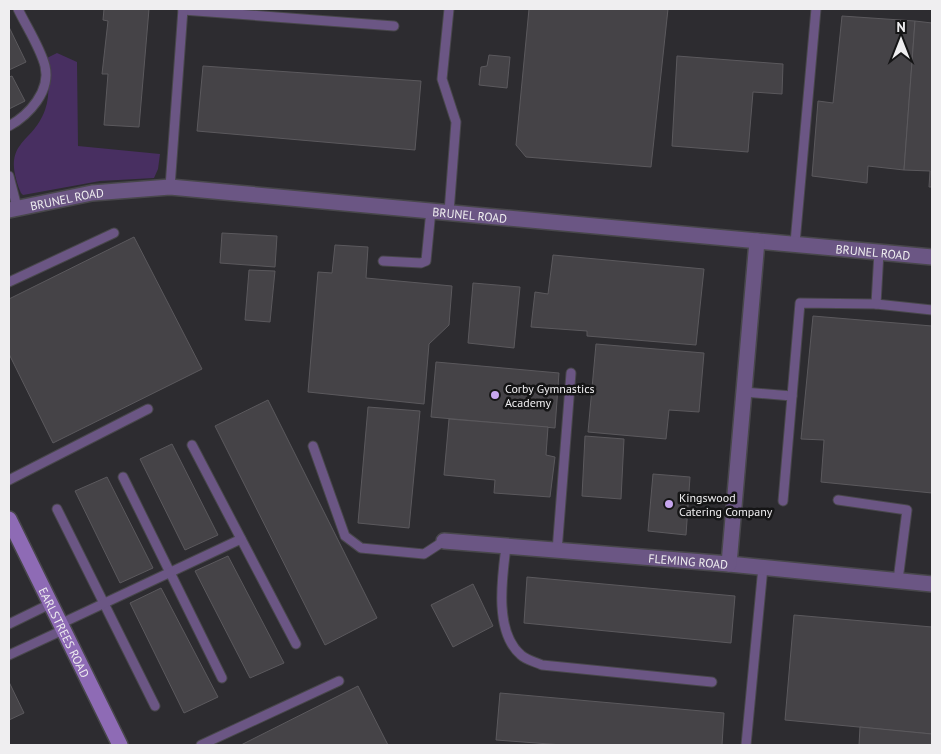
<svg xmlns="http://www.w3.org/2000/svg" width="941" height="754" font-family="'PT Sans',sans-serif">
<style>
.green{fill:#482f61}
.building{fill:#454347;stroke:#5b595d}
.lines{fill:none;stroke-linecap:round;stroke-linejoin:round}
.lane-casing{stroke:#48474b;stroke-width:11}
.street-casing{stroke:#48474b;stroke-width:18}
.secondary-casing{stroke:#48474b;stroke-width:18}
.lane{stroke:#6b5684;stroke-width:9}
.street{stroke:#6b5684;stroke-width:15}
.secondary{stroke:#8e6bb5;stroke-width:15}
.poi-dot{fill:#c7a6ef;stroke:#151516;stroke-width:2}
.labels{text-anchor:middle;dominant-baseline:central;stroke-width:5;stroke-linejoin:round;paint-order:stroke}
.street-label{font-size:12px;fill:#efeef0;stroke:#151516}
.poi-label{font-size:12px;fill:#efeef0;stroke:#151516;text-anchor:start}
</style>
<rect width="100%" height="100%" fill="#2d2c30"/>
<path class="green" d="M57,53L77,62L78,146L160,154L158,169L154,178L100,181L23,195L21,193C0,140 32,146 45,110C51,93 48,76 45,59Z"/>
<g class="building">
<path d="M104,9H149L139,127L104,125L108,74H102L108,21L103,20Z"/>
<path d="M529,9H668L651,167L526,157L516,145Z"/>
<path d="M842,16L915,21L904,170L868,166L867,183L812,176L818,101L833,103Z"/>
<path d="M915,21L932,23V187H929L930,171L904,170Z"/>
<path d="M9,27L26,62L9,70Z"/>
<path d="M489,55L510,57L507,88L479,85L481,67L487,66Z"/>
<path d="M677,56L783,64L782,94L753,92L748,152L672,146Z"/>
<path d="M203,66L421,81L415,150L197,131Z"/>
<path d="M12,76L25,101L9,109V77Z"/>
<path d="M222,233L277,236L275,267L220,263Z"/>
<path d="M134,237L202,369L53,443L9,354V299Z"/>
<path d="M335,245L368,247L366,278L452,286L449,325L429,344L424,404L308,392L318,272L332,273Z"/>
<path d="M553,255L704,269L696,345L587,336V331L531,327L535,292L548,294Z"/>
<path d="M249,270L275,271L270,322L245,320Z"/>
<path d="M473,283L520,287L514,348L468,343Z"/>
<path d="M813,316L932,326V493L821,482L824,440L801,439Z"/>
<path d="M596,344L704,353L699,412L669,410L666,439L588,432Z"/>
<path d="M436,362L559,373L555,428L431,417Z"/>
<path d="M268,400L377,618L325,645L215,426Z"/>
<path d="M368,407L420,411L409,528L358,523Z"/>
<path d="M449,419L548,427L546,455L555,457L550,497L494,493L495,480L444,475Z"/>
<path d="M585,436L624,439L621,499L582,496Z"/>
<path d="M172,444L218,535L185,550L140,459Z"/>
<path d="M653,474L690,477L686,535L648,531Z"/>
<path d="M107,477L153,568L120,583L75,491Z"/>
<path d="M228,556L284,663L250,678L195,571Z"/>
<path d="M527,577L735,596L731,643L524,623Z"/>
<path d="M473,584L493,626L453,647L431,605Z"/>
<path d="M161,588L218,697L184,713L130,603Z"/>
<path d="M794,615L932,627V734L785,720Z"/>
<path d="M9,682L24,713L9,720Z"/>
<path d="M358,686L388,745H241Z"/>
<path d="M500,693L724,713L722,745H563L496,740Z"/>
<path d="M860,727L932,734V745H859Z"/>
</g>
<g class="lines">
<g class="lane-casing">
<g id="lane">
<path d="M449,9L442,79L456,122L449,212"/>
<path d="M183,10L394,26"/>
<path d="M9,126C29,115 51,91 45,66C40,47 26,26 18,9"/>
<path d="M9,176L17,207"/>
<path d="M170,187L183,9"/>
<path d="M795,243L816,9"/>
<path d="M879,252L876,304L932,310"/>
<path d="M383,261L421,263L426,261L431,210"/>
<path d="M9,282L114,233"/>
<path d="M744,392L792,396"/>
<path d="M192,445L296,644"/>
<path d="M313,446L345,536L361,548L424,554L444,541"/>
<path d="M123,477L222,678"/>
<path d="M9,480L148,409"/>
<path d="M838,500L907,510L898,580"/>
<path d="M783,501L800,303L876,304"/>
<path d="M57,509L155,706"/>
<path d="M506,547C502,578 494,632 521,655C526,660 536,662 542,665L712,682"/>
<path d="M557,551L571,373"/>
<path d="M9,624L50,604"/>
<path d="M60,624L241,539"/>
<path d="M9,655L63,630"/>
<path d="M201,745L339,681"/>
<path d="M746,745L763,567"/>
</g>
</g>
<g class="street-casing">
<g id="street">
<path id="s1" d="M9,210L92,193L170,187L932,257"/>
<path id="s2" d="M444,541L729,564L932,584"/>
<path d="M729,564L757,241"/>
</g>
</g>
<g class="secondary-casing">
<g id="secondary">
<path id="s3" d="M9,519L120,745"/>
</g>
</g>
<use href="#lane" class="lane"/>
<use href="#street" class="street"/>
<use href="#secondary" class="secondary"/>
</g>
<g class="poi-dot">
<circle cx="495" cy="395" r="5"/>
<circle cx="669" cy="504" r="5"/>
</g>
<g class="labels">
<g class="street-label">
<text stroke="none"><textPath href="#s1" startOffset="59">BRUNEL ROAD</textPath></text>
<text stroke="none"><textPath href="#s1" startOffset="464">BRUNEL ROAD</textPath></text>
<text stroke="none"><textPath href="#s1" startOffset="869">BRUNEL ROAD</textPath></text>
<text stroke="none"><textPath href="#s2" startOffset="245">FLEMING ROAD</textPath></text>
<text stroke="none"><textPath href="#s3" startOffset="126">EARLSTREES ROAD</textPath></text>
</g>
<g class="poi-label">
<text x="505" y="388">Corby Gymnastics<tspan x="505" dy="14">Academy</tspan></text>
<text x="679" y="497">Kingswood<tspan x="679" dy="14">Catering Company</tspan></text>
</g>
</g>
<rect width="941" height="754" fill="none" stroke="#efeef0" stroke-width="20"/>
<g transform="translate(901 40)" stroke="#151516" stroke-width="4" paint-order="stroke">
<path d="M0-4L9 19L0 12L-9 19Z" fill="#efeef0"/>
<text y="-8" font-size="14" font-weight="bold" text-anchor="middle" fill="#efeef0">N</text>
</g>
</svg>
